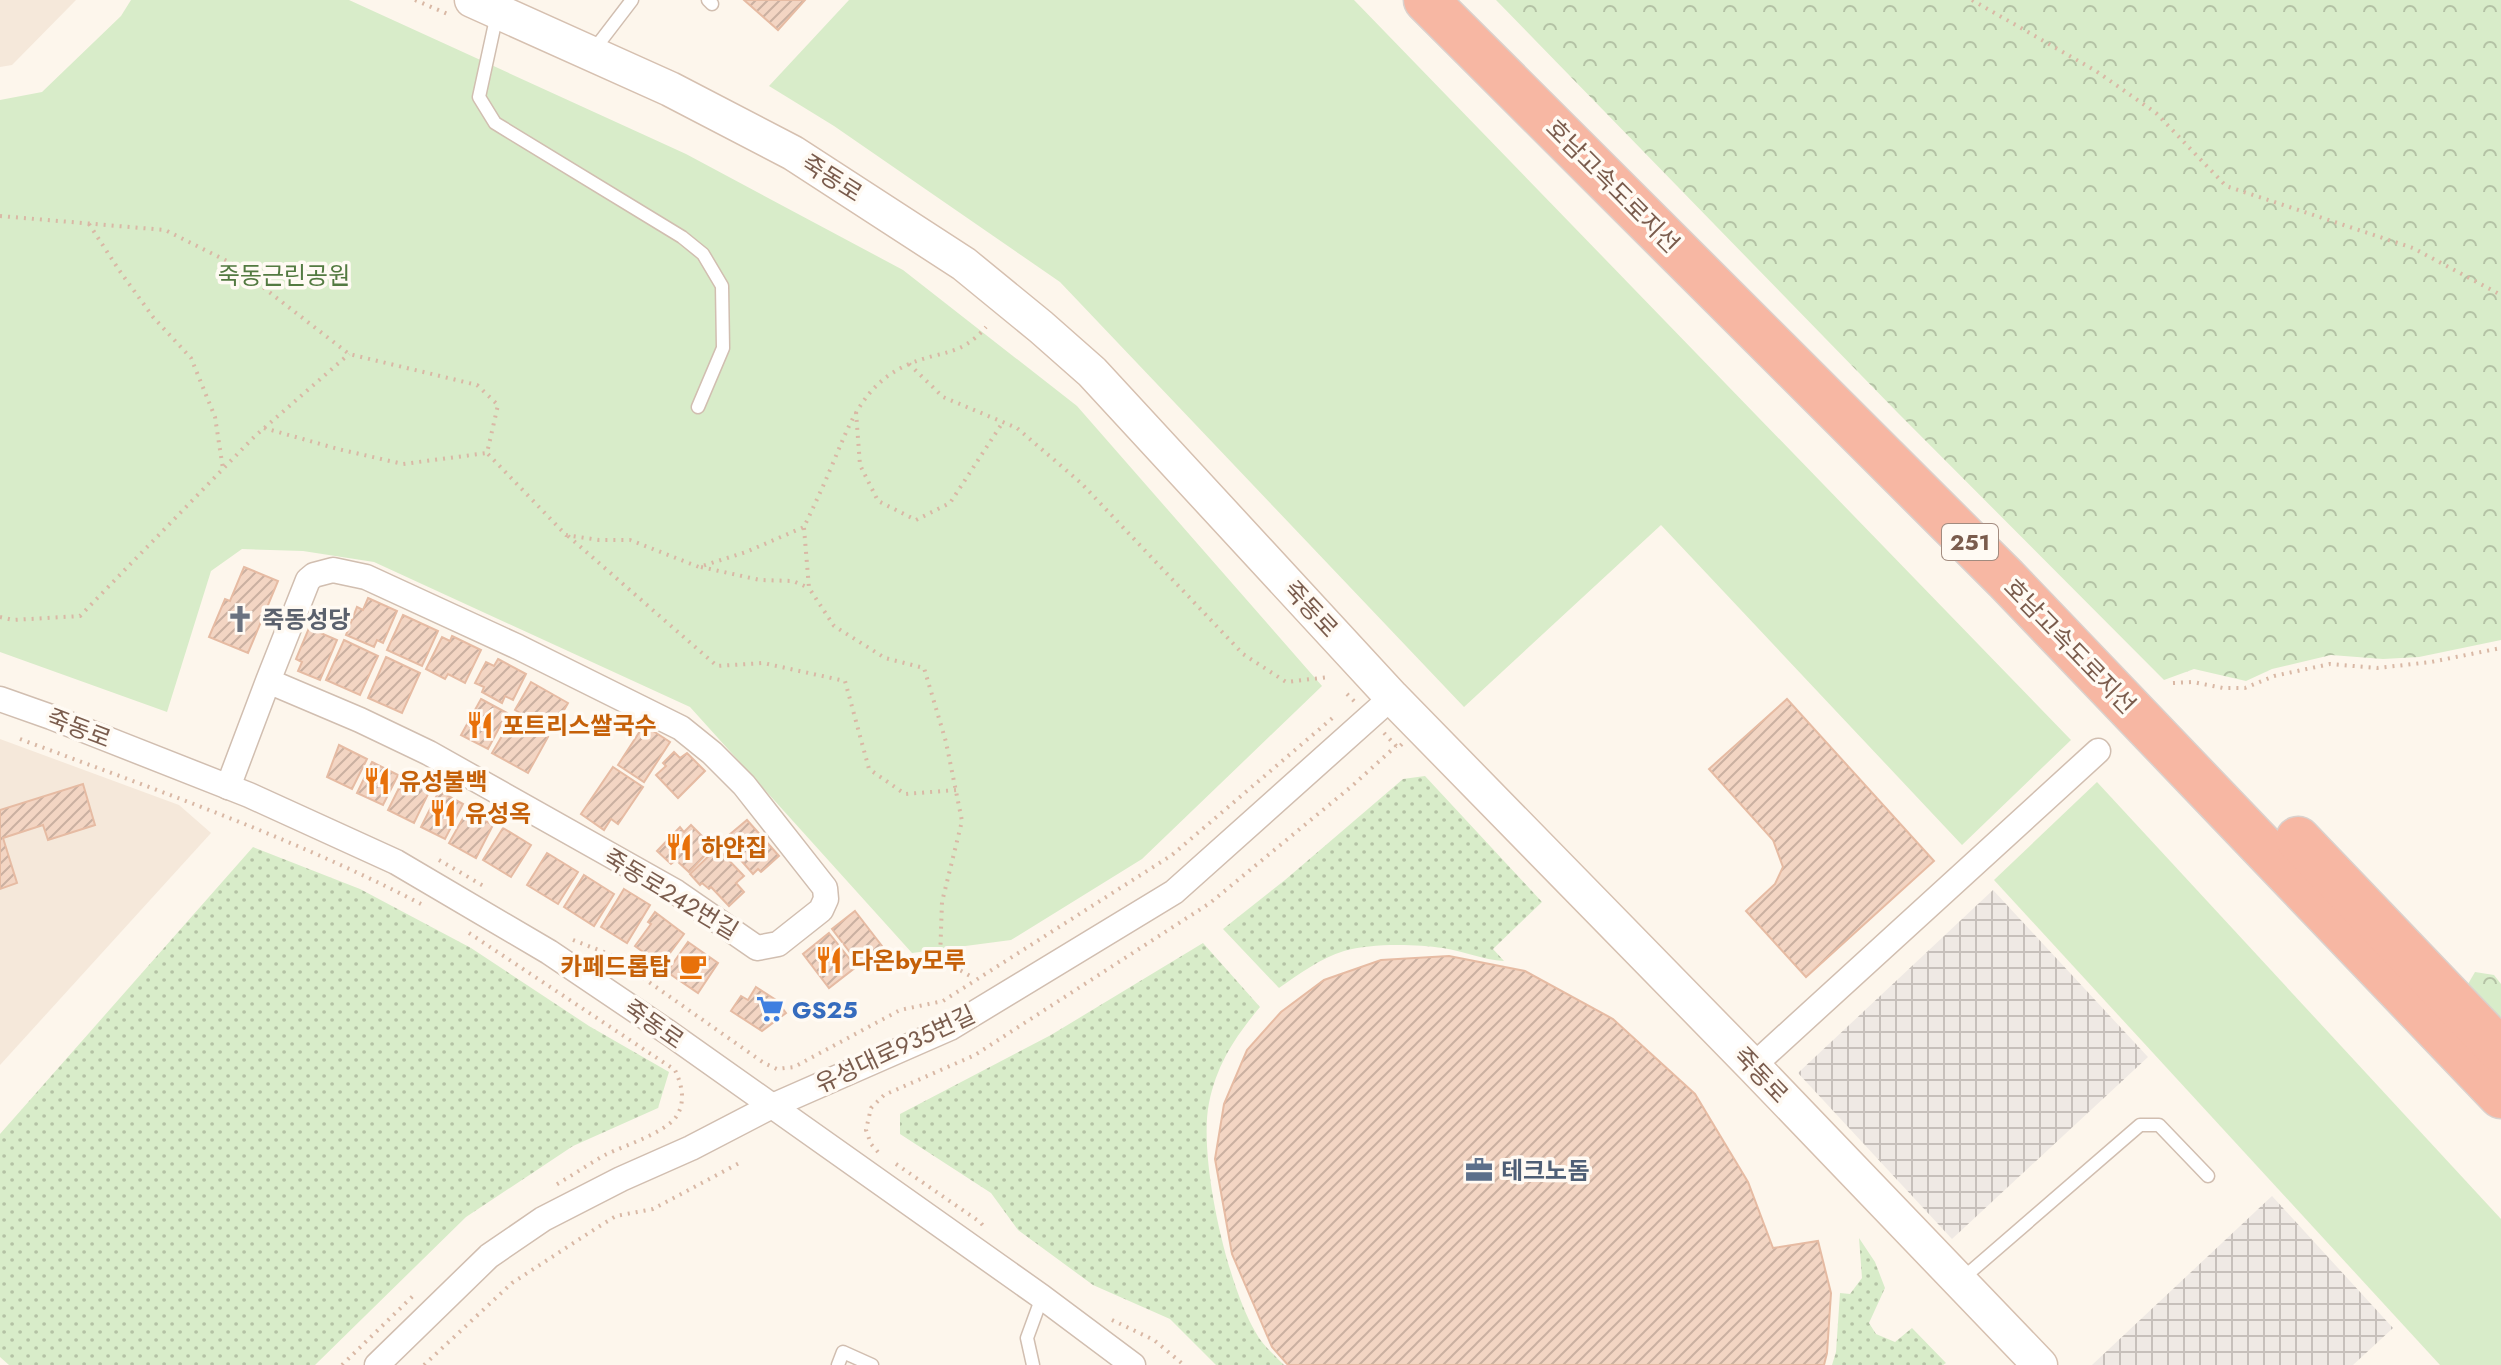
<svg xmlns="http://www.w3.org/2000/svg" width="2501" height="1365" font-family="Jost,'Noto Sans KR',sans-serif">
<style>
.residential{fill:#f5e8da}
.industrial{fill:url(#industrial-grid)}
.grass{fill:url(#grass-dots)}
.forest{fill:url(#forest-crowns)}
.park{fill:#d8ecc9}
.building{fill:url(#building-hatch);stroke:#e6bba3;stroke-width:2}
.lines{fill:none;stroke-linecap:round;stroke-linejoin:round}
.lane-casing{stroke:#d1beb0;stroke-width:15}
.street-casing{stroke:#d1beb0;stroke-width:27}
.secondary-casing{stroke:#d6c0b0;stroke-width:37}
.highway-casing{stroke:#dad1cd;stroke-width:47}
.path{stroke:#d9b8a5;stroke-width:4;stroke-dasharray:2 6;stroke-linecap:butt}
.lane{stroke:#fff;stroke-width:12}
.street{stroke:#fff;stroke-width:24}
.secondary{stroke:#fff;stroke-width:34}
.highway{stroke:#f7b7a3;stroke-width:44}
.labels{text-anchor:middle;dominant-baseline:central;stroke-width:7;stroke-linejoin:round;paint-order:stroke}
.shield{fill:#fffaf3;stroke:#a28b7f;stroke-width:2}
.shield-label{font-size:22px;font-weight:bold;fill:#7a5c4d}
.street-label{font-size:24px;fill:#7a5c4d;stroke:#fffaf3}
.park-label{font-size:24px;fill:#537a41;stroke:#fffaf3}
.worship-label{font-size:24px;font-weight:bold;fill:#5b616d;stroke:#fffaf3;text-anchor:start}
.food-label{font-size:24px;font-weight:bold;fill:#c56008;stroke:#fffaf3;text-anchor:start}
.shop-label{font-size:24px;font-weight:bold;fill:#366cbe;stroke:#fffaf3;text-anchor:start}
.service-label{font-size:24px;font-weight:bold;fill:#4e5e75;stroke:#fffaf3;text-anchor:start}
</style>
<defs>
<pattern id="industrial-grid" width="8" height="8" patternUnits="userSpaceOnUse" patternTransform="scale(2)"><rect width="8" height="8" fill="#efe9e4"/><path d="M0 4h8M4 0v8" fill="none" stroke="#c7c0bb"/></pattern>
<pattern id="grass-dots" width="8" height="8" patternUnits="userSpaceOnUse" patternTransform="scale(2)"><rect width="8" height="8" fill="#d8ecc9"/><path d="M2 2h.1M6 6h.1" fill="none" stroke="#b4c2a5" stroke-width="1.8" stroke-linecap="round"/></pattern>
<pattern id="forest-crowns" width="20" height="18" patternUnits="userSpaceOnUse" patternTransform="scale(2)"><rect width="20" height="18" fill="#d8ecc9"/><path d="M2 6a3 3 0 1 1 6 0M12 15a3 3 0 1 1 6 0" fill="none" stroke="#b4c2a5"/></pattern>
<pattern id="building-hatch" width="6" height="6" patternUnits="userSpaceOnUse" patternTransform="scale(2)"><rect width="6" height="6" fill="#f3d5c3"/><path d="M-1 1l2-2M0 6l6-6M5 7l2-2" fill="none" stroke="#cab0a1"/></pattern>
</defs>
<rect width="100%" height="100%" fill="#fdf6ec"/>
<g class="residential">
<path d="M0,0H76L12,65L0,67Z"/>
<path d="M0,739L179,805L211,833L0,1065Z"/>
</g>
<g class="industrial">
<path d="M1993,890L2148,1057L1952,1239L1798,1073Z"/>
<path d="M2272,1196L2393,1328L2353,1365H2092Z"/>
</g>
<g class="grass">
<path d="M1425,776L1542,902L1493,949L1504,961C1483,960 1464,951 1443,948C1415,944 1371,943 1344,951C1321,958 1299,974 1279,988L1223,929L1285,880L1403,779Z"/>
<path d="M253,847L360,889L471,948L589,1026L669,1072L658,1108L573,1146L466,1217L315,1365H9L0,1357V1134Z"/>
<path d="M1203,943L1260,1007C1235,1037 1217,1064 1209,1103C1198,1157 1227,1285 1256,1333C1262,1345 1275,1355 1284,1365H1216L1170,1319L1093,1285L1018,1230L991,1193L900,1134V1114L1051,1035Z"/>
<path d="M1859,1238L1875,1262L1885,1288L1869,1323L1876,1334L1895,1342L1912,1328L1946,1363L1943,1365H1832L1836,1352L1840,1293L1850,1294L1862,1278Z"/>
</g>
<g class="forest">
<path d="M1496,0H2501V640L2419,657L2383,659L2331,655L2272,669L2246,681L2194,669L2164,680L1897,412Z"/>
<path d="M2475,972L2494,975L2501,984V1032L2464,991Z"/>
</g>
<g class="park">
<path d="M131,0H349L686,154L903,270L1077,406L1322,686L1142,859L1011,940L912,953L690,707L374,562L303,551L242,549L211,571L167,712L0,652V100L42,92L121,16Z"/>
<path d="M849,0H1354L2071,740L1962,845L1661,525L1464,707L1060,282L834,126L769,86Z"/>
<path d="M2097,782L2501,1219V1365H2440L1994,880Z"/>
</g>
<g class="building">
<path d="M744,0H805L778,30Z"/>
<path d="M244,567L278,581L248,653L209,637L225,599L230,601Z"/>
<path d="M368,598L397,611L383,643L377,640L374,647L346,635L357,607L363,610Z"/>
<path d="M403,615L438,631L422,666L387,650Z"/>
<path d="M309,628L337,640L320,680L298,671L302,662L296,659Z"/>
<path d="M452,636L481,650L465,683L448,674L445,679L426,669L442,637L450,641Z"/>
<path d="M344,640L378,656L360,695L326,680Z"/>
<path d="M386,657L420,673L402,713L368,698Z"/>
<path d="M498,659L526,674L513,700L505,696L502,703L482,692L484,687L475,683L486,662L494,666Z"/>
<path d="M531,682L568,703L552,731L515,710Z"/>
<path d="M481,699L507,713L488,749L461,735Z"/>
<path d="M1787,699L1934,861L1806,977L1746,911L1775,884L1783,867L1773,840L1709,769Z"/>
<path d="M513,717L548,737L528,773L492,753Z"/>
<path d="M644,725L670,742L644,782L618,765Z"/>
<path d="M339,745L367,759L352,789L327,777Z"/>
<path d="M674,752L680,758L687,753L705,771L678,798L656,775L666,766L663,763Z"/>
<path d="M372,762L398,775L383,805L357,793Z"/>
<path d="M613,767L643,787L618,824L611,819L604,830L581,814Z"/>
<path d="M404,778L430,790L414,823L388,810Z"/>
<path d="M83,784L95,825L48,840L43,825L3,838L17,883L0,889V810Z"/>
<path d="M439,791L463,804L445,839L421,827Z"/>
<path d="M467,811L493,825L476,858L449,843Z"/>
<path d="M747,820L779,856L761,872L758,869L753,874L723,840Z"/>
<path d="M691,825L713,847L689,872L676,860L671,864L657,851L680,827L684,832Z"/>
<path d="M503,828L531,845L511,877L483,860Z"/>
<path d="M717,848L744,876L736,883L744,892L729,906L711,887L709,889L702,883L700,885L690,874Z"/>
<path d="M547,853L578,872L558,904L527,885Z"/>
<path d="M584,875L614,894L594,926L564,907Z"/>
<path d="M624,889L650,905L627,943L601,927Z"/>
<path d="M855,911L882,946L859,964L832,929Z"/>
<path d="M655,912L684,934L661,965L635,946L651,924L648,922Z"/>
<path d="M829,933L856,967L829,988L803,954Z"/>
<path d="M688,942L718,963L698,993L667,972Z"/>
<path d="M1449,956L1525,971L1613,1019L1695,1094L1748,1182L1773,1248L1818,1241L1831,1293L1827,1353L1824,1365H1288L1272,1347L1232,1254L1215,1159L1224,1104L1247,1050L1281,1012L1324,980L1381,960Z"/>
<path d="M756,987L776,1000L786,1013L762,1031L731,1011L741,996L748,1000Z"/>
</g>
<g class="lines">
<g class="lane-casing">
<g id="lane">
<path d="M708,0L712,4"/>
<path d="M497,14L479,97L495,123L682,237L703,254L722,286L723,348L698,407"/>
<path d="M593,51L632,0"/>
<path d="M1962,1279L2140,1125H2159L2208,1176"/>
<path d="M838,1365L843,1352L872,1365"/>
<path d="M1033,1365L1027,1338L1042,1297"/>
</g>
</g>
<g class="street-casing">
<g id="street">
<path d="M0,699L51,717L249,795L396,862L549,952L669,1033L1042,1297L1133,1365"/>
<path d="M228,787L268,681L360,720L429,753L676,892L757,948L778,944L821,910L826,899L825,888L744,785L712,753L681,728L518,647L366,577L333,570L314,575L308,580L268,681"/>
<path d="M1753,1066L2098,751"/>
<path d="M377,1365L489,1256L543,1219L621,1179L691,1148L770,1107L950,1028L1174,892L1392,697"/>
</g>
</g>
<g class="secondary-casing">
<path id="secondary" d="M472,0L670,89L793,153L964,264L1041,327L1092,372L1392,697L1753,1066L2040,1365"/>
</g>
<g class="highway-casing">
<g id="highway">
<path d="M1426,0L2006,579L2501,1096"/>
<path d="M2298,839L2501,1051"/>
</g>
</g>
<g class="path">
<path d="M415,0L450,15"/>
<path d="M1972,0L2096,71L2156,113L2226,186L2413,248L2501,295"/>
<path d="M0,216L165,230L233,264L349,354L477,385L498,405L487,453L566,535L599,540H630L699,567L746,552L804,527C813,508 822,489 830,470C849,426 861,385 909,364C942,350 960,357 986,327"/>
<path d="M89,224L119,270L153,317L191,358L215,417L223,469"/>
<path d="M909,364L943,397L1017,428L1081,483L1243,654L1286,682L1329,677"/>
<path d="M856,412L860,465L878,501L916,520L950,503L1003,422"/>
<path d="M264,428L338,449L403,464L487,453"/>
<path d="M804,528L809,588L834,626L885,658L924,668L946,742L962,821L942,902L940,959L972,977"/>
<path d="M568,536L717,666L763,663L845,681L869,769L905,794L956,790"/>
<path d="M701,567L760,580L793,581L809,588"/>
<path d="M0,617L13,620L80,616L254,437L349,354"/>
<path d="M2173,683L2193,682L2223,688H2245L2274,676L2330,664L2377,668L2431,662L2501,648"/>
<path d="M1347,694L1356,703"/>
<path d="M1384,733L1398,748L1403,743"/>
<path d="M20,739C156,790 292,837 421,904"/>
<path d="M439,860L487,888"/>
<path d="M469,933L675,1070C682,1085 686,1102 676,1117C663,1134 625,1145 605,1155C587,1165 570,1177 552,1187"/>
<path d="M573,940L609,954L764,1063L777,1069L794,1067L900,1010L943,1001L1172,855L1336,715"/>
<path d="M878,1152L871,1144L866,1130L871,1108L884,1095L975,1055L1210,903L1352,786L1396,746"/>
<path d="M896,1164L980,1222L986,1229"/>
<path d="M1112,1320L1154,1340L1184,1365"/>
<path d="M342,1365L416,1293"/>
<path d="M424,1365L512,1283L595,1229L616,1216L653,1209L743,1161"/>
</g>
<use href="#lane" class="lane"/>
<use href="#street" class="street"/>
<use href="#secondary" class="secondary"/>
<use href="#highway" class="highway"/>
</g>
<defs>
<g id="church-bare" transform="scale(2.16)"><path d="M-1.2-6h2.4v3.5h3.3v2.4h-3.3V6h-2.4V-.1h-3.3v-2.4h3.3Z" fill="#6b7280" stroke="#fffaf3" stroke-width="2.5" paint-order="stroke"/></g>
<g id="restaurant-bare" transform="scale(2.16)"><path d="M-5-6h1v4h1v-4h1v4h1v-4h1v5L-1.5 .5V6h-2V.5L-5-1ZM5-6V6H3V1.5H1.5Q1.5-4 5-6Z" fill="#e8710a" stroke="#fffaf3" stroke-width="2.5" paint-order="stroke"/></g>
<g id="cafe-bare" transform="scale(2.16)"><path d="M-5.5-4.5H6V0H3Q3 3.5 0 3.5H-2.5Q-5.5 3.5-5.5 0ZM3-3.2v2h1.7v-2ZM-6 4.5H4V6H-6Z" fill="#e8710a" stroke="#fffaf3" stroke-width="2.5" paint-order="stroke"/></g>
<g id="supermarket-bare" transform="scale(2.16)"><path d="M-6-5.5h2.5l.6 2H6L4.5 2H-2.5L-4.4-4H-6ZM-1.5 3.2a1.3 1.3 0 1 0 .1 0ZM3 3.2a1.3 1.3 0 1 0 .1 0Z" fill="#3f7fe0" stroke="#fffaf3" stroke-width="2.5" paint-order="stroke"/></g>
<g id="office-bare" transform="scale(2.16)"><path d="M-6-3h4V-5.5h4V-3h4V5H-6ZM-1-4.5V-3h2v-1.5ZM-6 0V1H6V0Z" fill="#5c6f8a" stroke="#fffaf3" stroke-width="2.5" paint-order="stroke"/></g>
</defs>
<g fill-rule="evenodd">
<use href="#church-bare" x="240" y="619"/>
<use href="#restaurant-bare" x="480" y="725"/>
<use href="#restaurant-bare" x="377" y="781"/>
<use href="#restaurant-bare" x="443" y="813"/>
<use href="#restaurant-bare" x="679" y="847"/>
<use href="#restaurant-bare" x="829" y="960"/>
<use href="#cafe-bare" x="693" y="966"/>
<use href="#supermarket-bare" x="770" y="1009"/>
<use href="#office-bare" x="1479" y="1170"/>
</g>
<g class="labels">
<rect class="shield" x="1942" y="524" width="56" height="36" rx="6"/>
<g class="shield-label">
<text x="1970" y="542">251</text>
</g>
<g class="street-label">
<text transform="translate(832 178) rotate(32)">죽동로</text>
<text transform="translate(1613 186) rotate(45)">호남고속도로지선</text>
<text transform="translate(1311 609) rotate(47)">죽동로</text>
<text transform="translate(2070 646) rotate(46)">호남고속도로지선</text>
<text transform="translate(79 728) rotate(21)">죽동로</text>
<text transform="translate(671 894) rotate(31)">죽동로242번길</text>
<text transform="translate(654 1024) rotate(35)">죽동로</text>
<text transform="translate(895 1049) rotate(-25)">유성대로935번길</text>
<text transform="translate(1761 1075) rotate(46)">죽동로</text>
</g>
<g class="park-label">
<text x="284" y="275">죽동근린공원</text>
</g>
<g class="worship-label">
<text x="262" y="619">죽동성당</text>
</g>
<g class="food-label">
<text x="502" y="725">포트리스쌀국수</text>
<text x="399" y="781">유성불백</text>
<text x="465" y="813">유성옥</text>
<text x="701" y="847">하얀집</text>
<text x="851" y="960">다온by모루</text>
<text x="671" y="966" text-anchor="end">카페드롭탑</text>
</g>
<g class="shop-label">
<text x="792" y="1009">GS25</text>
</g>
<g class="service-label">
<text x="1501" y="1170">테크노돔</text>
</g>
</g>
</svg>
